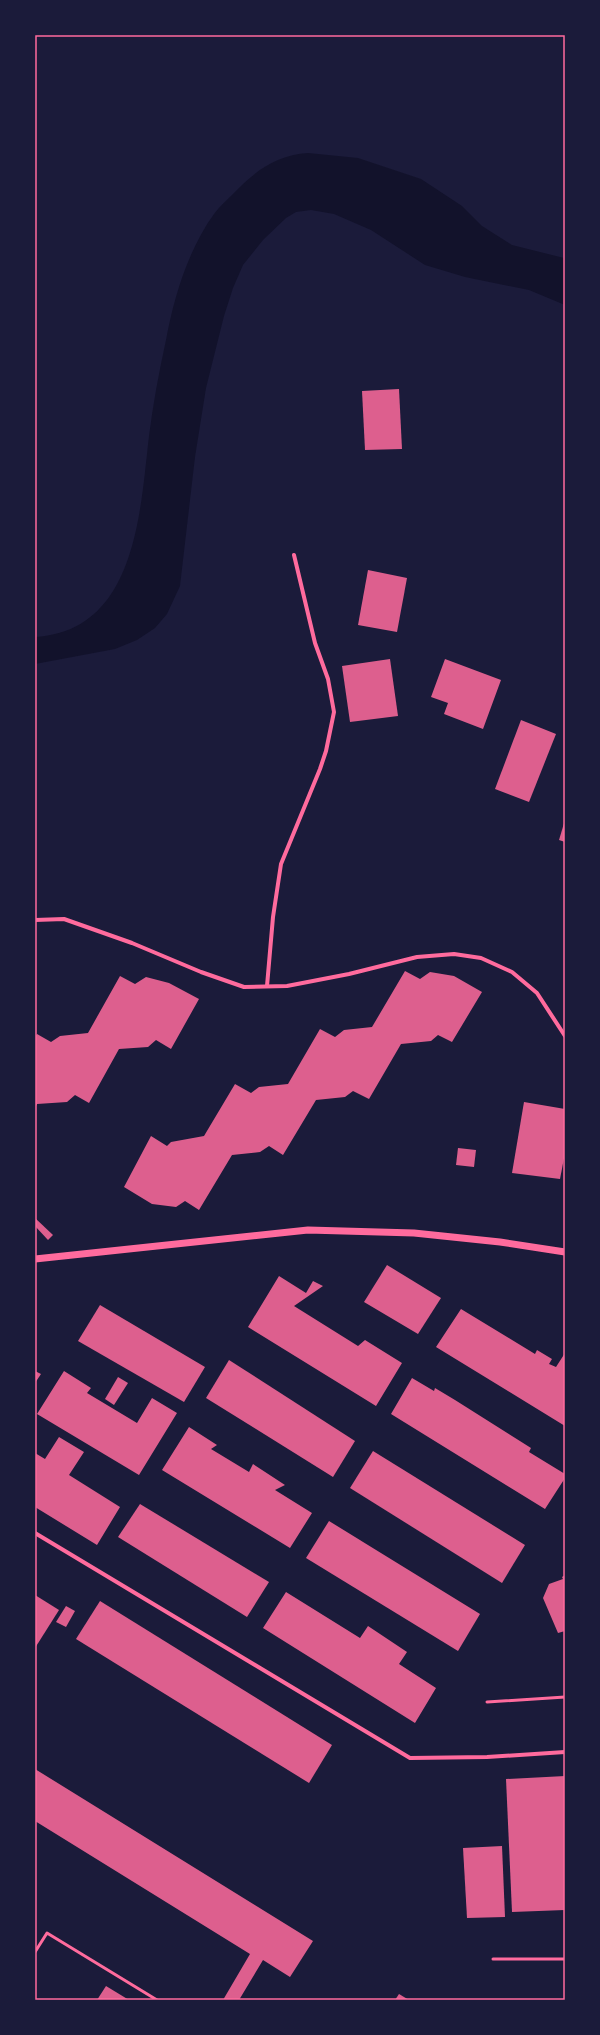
<svg xmlns="http://www.w3.org/2000/svg" width="600" height="2035" font-family="'Archivo Narrow',sans-serif">
<style>
.water{fill:#12122b}
.building{fill:#dd5f8e}
.lines{fill:none;stroke-linecap:round;stroke-linejoin:round}
.service{stroke:#ff6b9d;stroke-width:3}
.minor{stroke:#ff6b9d;stroke-width:4}
.tertiary{stroke:#ff6b9d;stroke-width:7}
.neatline{fill:none;stroke:#ff6b9d;stroke-width:1.5}
</style>
<rect width="100%" height="100%" fill="#1b1b3a"/>
<path class="water" d="M308,153L358,158L421,179L462,206L482,226L512,245L564,258L565,305L529,290L465,277L425,265L371,230L334,214L311,210L296,212L286,218L263,240L243,265L233,288L224,316L206,388L195,457L180,586L167,614L155,628L137,640L115,649L35,664V637C136,631 140,513 149,436C153,404 159,372 166,340C174,297 188,250 214,214C220,206 227,200 233,194C255,171 276,155 308,153Z"/>
<g class="building">
<path d="M399,389L402,449L365,450L362,391Z"/>
<path d="M368,570L407,578L397,632L358,625Z"/>
<path d="M390,659L398,716L350,722L342,666Z"/>
<path d="M445,659L501,680L483,729L444,714L448,703L431,697Z"/>
<path d="M521,720L556,734L529,802L495,789Z"/>
<path d="M565,820V842L559,840Z"/>
<path d="M405,971L420,979L430,972L454,976L482,992L452,1042L438,1035L431,1041L401,1044L369,1099L353,1091L345,1097L316,1100L283,1155L269,1146L260,1152L232,1155L199,1210L185,1201L176,1207L152,1204L124,1187L151,1136L167,1146L171,1142L204,1136L235,1084L251,1093L259,1087L288,1084L320,1029L335,1037L344,1030L372,1027Z"/>
<path d="M120,976L135,984L146,977L169,983L199,999L171,1049L156,1040L148,1047L119,1049L89,1103L75,1095L67,1102L37,1104L35,1108V1037L37,1034L51,1042L60,1036L88,1033Z"/>
<path d="M524,1102L565,1109V1153L560,1179L512,1173Z"/>
<path d="M458,1148L476,1150L474,1167L456,1165Z"/>
<path d="M35,1218L53,1235L48,1240L35,1226Z"/>
<path d="M387,1265L441,1298L418,1334L364,1302Z"/>
<path d="M279,1276L306,1293L313,1281L323,1286L294,1306L358,1346L365,1340L402,1363L376,1406L248,1327Z"/>
<path d="M100,1305L205,1367L184,1402L78,1341Z"/>
<path d="M461,1309L535,1354L537,1350L552,1359L549,1364L556,1367L565,1353V1426L436,1347Z"/>
<path d="M229,1360L355,1441L333,1477L206,1398Z"/>
<path d="M35,1371L41,1374L35,1383Z"/>
<path d="M64,1371L91,1388L87,1393L137,1423L152,1398L177,1413L139,1475L37,1414Z"/>
<path d="M118,1377L128,1383L114,1405L105,1399Z"/>
<path d="M412,1378L434,1391L435,1388L455,1400L531,1448L529,1452L565,1474V1478L545,1509L391,1414Z"/>
<path d="M189,1427L217,1445L211,1449L249,1472L253,1464L285,1485L275,1490L312,1513L290,1548L162,1470Z"/>
<path d="M59,1437L84,1452L69,1475L120,1507L97,1545L35,1507V1453L45,1459Z"/>
<path d="M373,1451L525,1545L502,1583L350,1488Z"/>
<path d="M140,1504L269,1582L247,1617L118,1537Z"/>
<path d="M329,1521L480,1614L458,1651L306,1558Z"/>
<path d="M565,1575V1631L558,1633L543,1598L549,1584L563,1579L562,1577Z"/>
<path d="M286,1592L360,1638L368,1626L407,1652L399,1664L436,1688L415,1723L263,1628Z"/>
<path d="M35,1595L59,1610L35,1648Z"/>
<path d="M100,1601L332,1745L309,1783L76,1639Z"/>
<path d="M66,1606L75,1611L66,1627L56,1622Z"/>
<path d="M35,1769L313,1941L290,1977L263,1960L239,2000H223L250,1954L35,1821Z"/>
<path d="M565,1776V1910L512,1912L506,1779Z"/>
<path d="M502,1846L505,1917L467,1918L463,1848Z"/>
<path d="M106,1986L129,2000H97Z"/>
<path d="M399,1994L409,2000H395Z"/>
</g>
<g class="lines">
<g class="service">
<path d="M487,1702L565,1697"/>
<path d="M35,1952L47,1933L157,2000"/>
<path d="M493,1959H565"/>
</g>
<g class="minor">
<path d="M35,920L64,919L132,943L201,972L244,987L287,986L349,974L417,957L454,954L481,958L512,972L537,993L565,1036"/>
<path d="M267,986L273,917L281,864L320,769L326,751L334,712L328,679L315,643L294,555"/>
<path d="M35,1533L410,1758L487,1757L565,1752"/>
</g>
<path class="tertiary" d="M35,1259L308,1230L414,1233L500,1242L565,1252"/>
</g>
<rect width="600" height="2035" fill="none" stroke="#1b1b3a" stroke-width="72"/>
<rect x="36" y="36" width="528" height="1963" class="neatline"/>
</svg>
